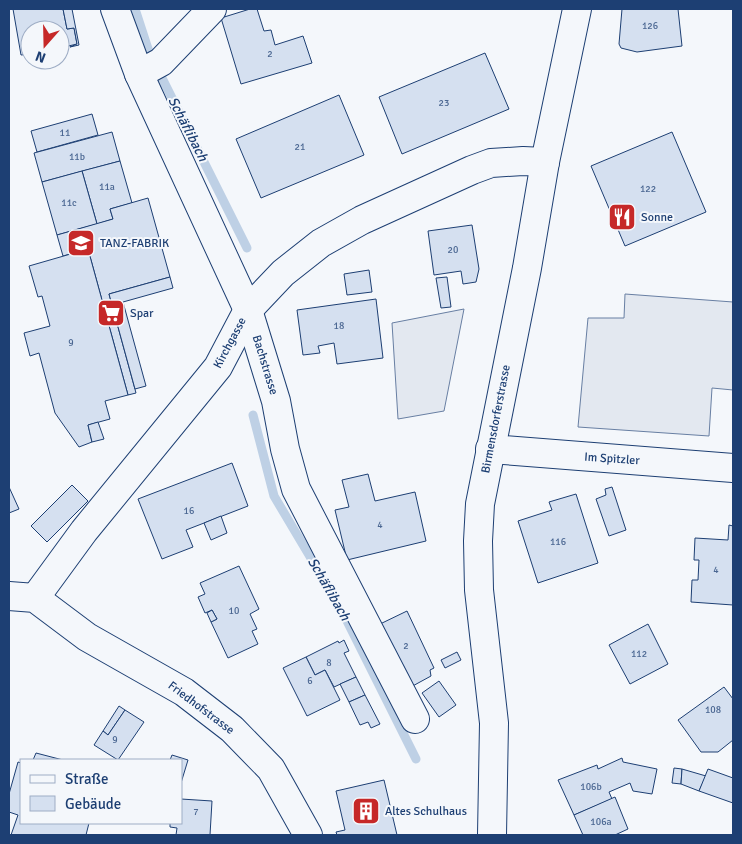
<svg xmlns="http://www.w3.org/2000/svg" width="742" height="844" font-family="Signika,sans-serif">
<style>
.parking{fill:#e3e8f0;stroke:#687fa3}
.lines{fill:none;stroke-linecap:round;stroke-linejoin:round}
.stream{stroke:#bed0e5;stroke-width:9}
.building{fill:#d5e0f0;stroke:#1d3f73}
.street-casing{stroke:#1d3f73;stroke-width:30}
.secondary-casing{stroke:#1d3f73;stroke-width:30}
.street{stroke:#f4f7fb;stroke-width:28}
.secondary{stroke:#f4f7fb;stroke-width:28}
.labels{text-anchor:middle;dominant-baseline:central;stroke-width:4;stroke-linejoin:round;paint-order:stroke}
.number-label{font-size:10px;fill:#4b6792}
.poi-label{font-size:12px;fill:#1d3f73;stroke:#f4f7fb;text-anchor:start}
.street-label{font-size:12px;fill:#1d3f73;stroke:#f4f7fb}
.water-label{font-size:14px;font-style:italic;fill:#1d3f73;stroke:#f4f7fb}
</style>
<rect width="100%" height="100%" fill="#f4f7fb"/>
<g class="parking">
<path d="M625,294L733,302V390L712,388L709,436L578,427L588,318H624Z"/>
<path d="M464,309L444,411L398,419L392,323Z"/>
</g>
<g class="lines">
<g class="stream">
<path d="M135,9L149,52L247,248"/>
<path d="M253,415L274,496L340,607L416,759"/>
</g>
</g>
<g class="building">
<path d="M13,9H63L67,29L74,28L77,44L60,48V30H30V54L21,55Z"/>
<path d="M63,9H72L79,45L70,47L77,44L74,28L67,29Z"/>
<path d="M250,9H257L264,31L271,30L275,45L303,36L312,63L241,84L221,18Z"/>
<path d="M622,9H678L682,46L637,52L621,48L619,44Z"/>
<path d="M485,53L509,109L402,154L379,97Z"/>
<path d="M339,95L364,155L261,198L236,139Z"/>
<path d="M92,114L98,135L37,152L31,131Z"/>
<path d="M112,132L120,161L42,182L34,153Z"/>
<path d="M672,132L706,212L625,246L591,166Z"/>
<path d="M120,161L132,203L110,209L113,219L97,224L82,171Z"/>
<path d="M82,171L97,224L57,235L42,182Z"/>
<path d="M148,198L170,277L109,294L136,393L128,395L88,249L63,256L57,235L113,219L110,209Z"/>
<path d="M472,225L479,269L476,282L463,284L461,271L434,275L428,231Z"/>
<path d="M88,249L128,395L105,401L110,419L88,425L92,442L79,447L55,413L39,353L30,356L24,333L50,326L42,296L38,297L29,266Z"/>
<path d="M369,270L372,292L347,295L344,274Z"/>
<path d="M170,277L173,288L123,302L146,386L135,389L109,294Z"/>
<path d="M447,277L451,307L441,308L436,278Z"/>
<path d="M376,299L383,358L337,364L334,343L318,346L320,353L303,355L297,310Z"/>
<path d="M98,422L104,439L92,442L88,425Z"/>
<path d="M232,463L248,506L186,530L193,547L162,559L138,499Z"/>
<path d="M368,474L375,501L415,492L426,541L347,560L335,510L349,507L342,480Z"/>
<path d="M72,485L88,501L47,542L31,526Z"/>
<path d="M9,487L19,509L9,513Z"/>
<path d="M612,487L626,530L609,536L596,499L606,495L605,489Z"/>
<path d="M576,494L598,563L538,583L518,521L552,510L549,502Z"/>
<path d="M221,516L227,533L211,540L204,523Z"/>
<path d="M729,525L733,526V605L691,602L692,580H698L699,560H694L695,538L728,540Z"/>
<path d="M239,566L259,609L250,614L257,629L252,631L258,644L228,658L211,622L217,619L212,610L205,613L198,597L205,594L200,583Z"/>
<path d="M212,610L217,619L211,622L207,613Z"/>
<path d="M407,611L434,668L430,670L431,676L409,688L378,625Z"/>
<path d="M648,624L668,664L630,684L609,645Z"/>
<path d="M344,640L349,651L344,653L356,677L334,687L325,670L315,675L306,657L338,641L339,643Z"/>
<path d="M457,652L461,660L445,668L441,660Z"/>
<path d="M306,657L315,675L325,670L340,700L307,716L283,668Z"/>
<path d="M356,677L365,695L349,702L340,684Z"/>
<path d="M439,681L456,705L439,717L422,693Z"/>
<path d="M724,687L733,699V740L718,752H701L678,720Z"/>
<path d="M365,695L380,724L371,728L368,722L360,725L349,702Z"/>
<path d="M119,706L125,710L108,735L103,731Z"/>
<path d="M125,710L144,722L118,760L94,745L103,731L108,735Z"/>
<path d="M36,753L63,760H33Z"/>
<path d="M172,755L188,760L181,783V760H170Z"/>
<path d="M622,758L623,762L657,769L652,794L633,791L630,783L609,792L612,799L574,815L558,780L597,765L598,769Z"/>
<path d="M18,762L21,763V823H89L86,835H11L18,815L9,812V794Z"/>
<path d="M674,768L682,769L681,784L672,783Z"/>
<path d="M682,769L706,776L699,791L681,784Z"/>
<path d="M708,769L733,778V803L699,791Z"/>
<path d="M384,780L397,835H337L336,832L345,830L336,791Z"/>
<path d="M615,797L628,829L615,835H583L574,815Z"/>
<path d="M181,799L212,801L210,835H176L177,828L170,827V823H181Z"/>
</g>
<g class="lines">
<g class="street-casing">
<g id="street">
<path d="M115,9L139,74L248,310L276,401L285,449L296,489L415,719"/>
<path d="M139,74L161,62L212,9"/>
<path d="M490,449L733,468"/>
<path d="M9,596L35,598L87,637L184,692L232,729L271,769L308,835"/>
<path d="M35,598L84,531L218,367L248,310L283,273L321,243L362,220L472,170L491,163L523,161L545,162"/>
</g>
</g>
<g class="secondary-casing">
<path id="secondary" d="M492,835L494,723L479,590L478,541L480,504L527,268L545,162L577,9"/>
</g>
<use href="#street" class="street"/>
<use href="#secondary" class="secondary"/>
</g>
<defs>
<g id="restaurant-square" transform="scale(1.4375)"><rect x="-9" y="-9" width="18" height="18" rx="4" fill="#c62828" stroke="#f4f7fb"/><path d="M-5-6h1v4h1v-4h1v4h1v-4h1v5L-1.5 .5V6h-2V.5L-5-1ZM5-6V6H3V1.5H1.5Q1.5-4 5-6Z" fill="#fff"/></g>
<g id="school-square" transform="scale(1.4375)"><rect x="-9" y="-9" width="18" height="18" rx="4" fill="#c62828" stroke="#f4f7fb"/><path d="M0-5L7-2L0 1L-7-2ZM-4 1L0 2.5L4 1V4Q0 6-4 4Z" fill="#fff"/></g>
<g id="supermarket-square" transform="scale(1.4375)"><rect x="-9" y="-9" width="18" height="18" rx="4" fill="#c62828" stroke="#f4f7fb"/><path d="M-6-5.5h2.5l.6 2H6L4.5 2H-2.5L-4.4-4H-6ZM-1.5 3.2a1.3 1.3 0 1 0 .1 0ZM3 3.2a1.3 1.3 0 1 0 .1 0Z" fill="#fff"/></g>
<g id="building-square" transform="scale(1.4375)"><rect x="-9" y="-9" width="18" height="18" rx="4" fill="#c62828" stroke="#f4f7fb"/><path d="M-4-6H4V6H1V3H-1V6H-4ZM-2.5-4.3h1.7v1.8h-1.7ZM.8-4.3h1.7v1.8H.8ZM-2.5-1h1.7V.8h-1.7ZM.8-1h1.7V.8H.8Z" fill="#fff"/></g>
</defs>
<g fill-rule="evenodd">
<use href="#restaurant-square" x="622" y="217"/>
<use href="#school-square" x="81" y="243"/>
<use href="#supermarket-square" x="111" y="313"/>
<use href="#building-square" x="366" y="811"/>
</g>
<g class="labels">
<g class="number-label">
<text x="650" y="26">126</text>
<text x="270" y="54">2</text>
<text x="444" y="103">23</text>
<text x="65" y="133">11</text>
<text x="300" y="147">21</text>
<text x="77" y="157">11b</text>
<text x="107" y="187">11a</text>
<text x="648" y="189">122</text>
<text x="69" y="203">11c</text>
<text x="453" y="250">20</text>
<text x="339" y="326">18</text>
<text x="71" y="343">9</text>
<text x="189" y="511">16</text>
<text x="380" y="525">4</text>
<text x="558" y="542">116</text>
<text x="716" y="570">4</text>
<text x="234" y="611">10</text>
<text x="406" y="646">2</text>
<text x="639" y="654">112</text>
<text x="329" y="663">8</text>
<text x="310" y="681">6</text>
<text x="713" y="710">108</text>
<text x="115" y="740">9</text>
<text x="591" y="787">106b</text>
<text x="196" y="812">7</text>
<text x="601" y="822">106a</text>
</g>
<g class="poi-label">
<text x="641" y="217">Sonne</text>
<text x="100" y="243">TANZ-FABRIK</text>
<text x="130" y="313">Spar</text>
<text x="385" y="811">Altes Schulhaus</text>
</g>
<g class="street-label">
<text transform="translate(230 343) rotate(-62)">Kirchgasse</text>
<text transform="translate(265 365) rotate(73)">Bachstrasse</text>
<text transform="translate(496 419) rotate(-79)">Birmensdorferstrasse</text>
<text transform="translate(612 459) rotate(4)">Im Spitzler</text>
<text transform="translate(201 708) rotate(37)">Friedhofstrasse</text>
</g>
<g class="water-label">
<text transform="translate(188 129) rotate(63)">Schäflibach</text>
<text transform="translate(329 589) rotate(60)">Schäflibach</text>
</g>
</g>
<rect width="742" height="844" fill="none" stroke="#1d3f73" stroke-width="20"/>
<rect x="20" y="759" width="162" height="65" fill="#f4f7fb" stroke="#9eadc5"/>
<rect x="30" y="775" width="25" height="8" fill="#f4f7fb" stroke="#9eadc5"/>
<text x="65" y="784" font-size="15" fill="#1d3f73">Straße</text>
<rect x="30" y="796" width="25" height="15" fill="#d5e0f0" stroke="#9eadc5"/>
<text x="65" y="809" font-size="15" fill="#1d3f73">Gebäude</text>
<g transform="translate(45 45) rotate(200)"><circle r="24" fill="#f4f7fb" stroke="#9eadc5"/>
<path d="M0-4L9 19L0 12L-9 19Z" fill="#c62828"/>
<text y="-8" font-size="14" font-weight="bold" text-anchor="middle" fill="#1d3f73">N</text>
</g>
</svg>
